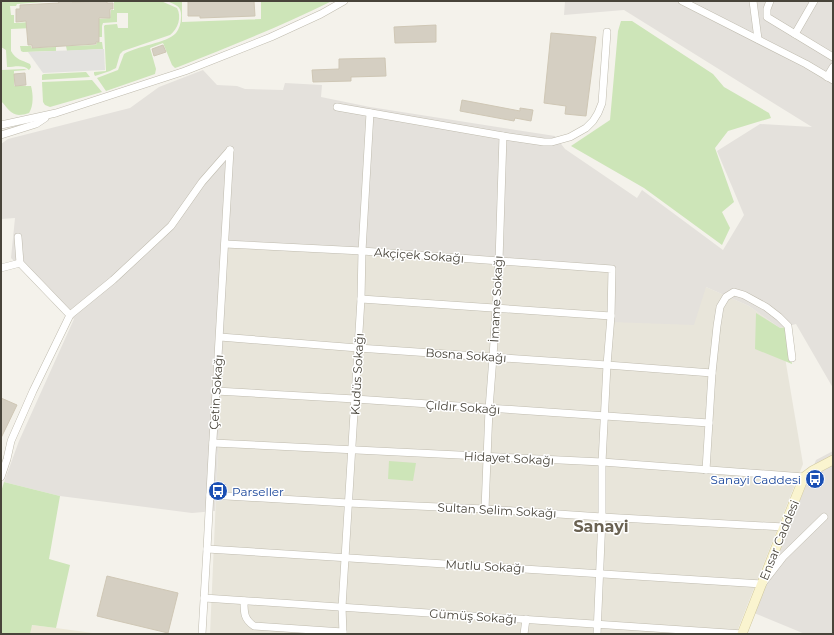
<svg xmlns="http://www.w3.org/2000/svg" width="834" height="635" font-family="Montserrat,sans-serif">
<style>
.residential{fill:#e8e5da}
.industrial{fill:#e4e1dc}
.education{fill:#ece8d7}
.green{fill:#cde5b8}
.parking{fill:#e3e2df}
.building{fill:#d5cfc2;stroke:#cfc7b5}
.lines{fill:none;stroke-linecap:round;stroke-linejoin:round}
.street-casing{stroke:#bfbbae;stroke-width:8}
.secondary-casing{stroke:#d0c89f;stroke-width:10}
.street{stroke:#fff;stroke-width:7}
.secondary{stroke:#faf4cf;stroke-width:9}
.labels{text-anchor:middle;dominant-baseline:central;stroke-width:3;stroke-linejoin:round;paint-order:stroke}
.street-label{font-size:12px;fill:#48443a;stroke:#fff}
.transit-label{font-size:12px;fill:#164399;stroke:#fff;text-anchor:end}
.district-label{font-size:16px;font-weight:bold;fill:#6a6252;stroke:#fff}
</style>
<rect width="100%" height="100%" fill="#f4f2eb"/>
<path class="residential" d="M227,247L612,270L706,287L749,306L780,328L803,464L736,634H210Z"/>
<g class="industrial">
<path d="M565,1H833V388L796,324L780,328L749,306L706,287L694,325L610,322L612,270L228,247L215,511L192,513L60,496L4,482L19,441L74,319L11,258L15,218L1,219V144L8,139L130,108L159,87L203,70L217,85L237,86L245,89L283,90L285,83L322,85L321,97L370,107L555,136L565,149L637,198L642,190L723,250L744,215L717,151L760,124L812,127L624,10L564,15Z"/>
<path d="M833,451V634H805L754,613L816,460Z"/>
</g>
<path class="education" d="M31,625L56,628L100,634H30Z"/>
<g class="green">
<path d="M1,1H57L17,4L16,6H10L11,15H14V23L33,22V28L11,29V51C16,60 22,60 30,64L31,67L29,70C24,64 14,67 7,67L6,50L1,47Z"/>
<path d="M108,1H161L177,8C182,17 178,29 170,35L123,51L120,54L116,68L110,71L95,76L94,74V72L106,71L104,26L105,25L117,24L118,28H128V13H117V22L103,23L102,26V37H99V26H87V20L110,18L111,10H114V2H108Z"/>
<path d="M167,1H182V22L261,19V1H332C282,26 230,46 178,67L175,68L172,65L163,43L150,48L156,69L155,74L106,91L97,78L118,70L124,54C137,46 167,43 176,33C179,29 181,23 181,18C182,6 177,6 167,1Z"/>
<path d="M621,21H632L713,74L724,87L769,113L771,118L728,131L715,148L734,202L722,212L730,228L722,245L644,188L571,146L610,120L618,31Z"/>
<path d="M97,42H102L103,49L67,51L66,46L96,45Z"/>
<path d="M20,46H31V48L56,47V51L23,52L21,51Z"/>
<path d="M24,69L27,70L14,71V86H31C33,93 34,106 29,113C26,114 22,115 19,115C11,115 6,106 1,101V70Z"/>
<path d="M86,72L90,77L42,80V75L44,74Z"/>
<path d="M92,80L102,92L50,107L45,105L43,102L42,82Z"/>
<path d="M756,313L780,328L786,327L792,364L755,349Z"/>
<path d="M389,461L416,463L413,481L388,479Z"/>
<path d="M4,482L60,496L49,559L70,565L56,628L32,625L30,634H1V492Z"/>
</g>
<path class="parking" d="M104,49L105,70L43,73L28,52Z"/>
<g class="building">
<path d="M58,1H73L72,2L107,1V3H113V9H110V18H99V42H96V44L32,48V45H28L26,21L16,22V9H20V5L59,3Z"/>
<path d="M188,1H254L255,16L200,18V16H188Z"/>
<path d="M436,25V42L395,43L394,27Z"/>
<path d="M551,33L596,37L586,116L565,114L566,106L544,103Z"/>
<path d="M163,45L166,52L154,56L152,49Z"/>
<path d="M385,58L386,76L351,77V81L313,82L312,70L339,69V59Z"/>
<path d="M25,73L26,85L15,86L14,74Z"/>
<path d="M462,100L520,111V108L533,110L531,121L515,118L514,121L460,111Z"/>
<path d="M1,398L17,405L1,438Z"/>
<path d="M107,576L178,593L168,633L97,616Z"/>
</g>
<g class="lines">
<g class="street-casing">
<g id="street">
<path d="M682,1L806,64L833,80"/>
<path d="M753,1L758,39"/>
<path d="M770,1L767,9V17L833,57"/>
<path d="M795,34L814,1"/>
<path d="M827,77L833,67"/>
<path d="M337,107L503,136L544,142H552L570,137L586,128L593,121L598,113L602,103L607,32"/>
<path d="M1,125L56,113L185,71L271,37L321,14L344,1"/>
<path d="M1,135L36,124L45,118"/>
<path d="M18,237L20,263L70,315"/>
<path d="M225,244L362,251L612,269L611,316L607,365L602,462V517L597,634"/>
<path d="M1,268L20,263"/>
<path d="M361,299L611,316"/>
<path d="M220,337L358,348L607,365L712,373"/>
<path d="M216,391L355,399L709,423"/>
<path d="M213,443L602,462L804,477"/>
<path d="M706,470L712,373L717,326L720,307L726,297L734,292L744,295L766,307L779,317L788,326L792,358"/>
<path d="M1,477L7,459L11,441L33,391L70,315L113,280L171,226L202,182L230,150"/>
<path d="M210,495L348,503L485,509L602,517L784,527"/>
<path d="M485,509L489,409L493,357L499,261L503,136"/>
<path d="M207,549C392,562 577,571 762,584L783,557L824,517"/>
<path d="M204,598L743,634"/>
<path d="M244,601C244,613 244,619 254,626L343,632"/>
<path d="M202,634L207,549L212,455L216,391L230,150"/>
<path d="M343,634L342,607L358,348L361,299L362,251L370,113"/>
<path d="M524,634L526,619"/>
</g>
</g>
<g class="secondary-casing">
<path id="secondary" d="M742,634L784,527L804,477L812,471L833,460"/>
</g>
<use href="#street" class="street"/>
<use href="#secondary" class="secondary"/>
</g>
<defs>
<g id="bus-disc" transform="scale(1)"><circle r="9.5" fill="#1a4fb4" stroke="#fff"/><path d="M-5-6H5V4H4V6H2V4H-2V6H-4V4H-5ZM-3.5-4V0h7V-4ZM-3.5 1.2v1.5H-2V1.2ZM2 1.2v1.5H3.5V1.2Z" fill="#fff"/></g>
</defs>
<g fill-rule="evenodd">
<use href="#bus-disc" x="815" y="479"/>
<use href="#bus-disc" x="218" y="491"/>
</g>
<g class="labels">
<g class="street-label">
<text transform="translate(419 255) rotate(4)">Akçiçek Sokağı</text>
<text transform="translate(496 299) rotate(-87)">İmame Sokağı</text>
<text transform="translate(466 355) rotate(4)">Bosna Sokağı</text>
<text transform="translate(357 374) rotate(-87)">Kudüs Sokağı</text>
<text transform="translate(216 392) rotate(-86)">Çetin Sokağı</text>
<text transform="translate(463 407) rotate(4)">Çıldır Sokağı</text>
<text transform="translate(509 458) rotate(3)">Hidayet Sokağı</text>
<text transform="translate(497 510) rotate(3)">Sultan Selim Sokağı</text>
<text transform="translate(779 540) rotate(-68)">Ensar Caddesi</text>
<text transform="translate(485 566) rotate(3)">Mutlu Sokağı</text>
<text transform="translate(473 616) rotate(4)">Gümüş Sokağı</text>
</g>
<g class="transit-label">
<text x="801" y="479">Sanayi Caddesi</text>
<text x="232" y="491" text-anchor="start">Parseller</text>
</g>
<g class="district-label">
<text x="601" y="526">Sanayi</text>
</g>
</g>
<rect width="834" height="635" fill="none" stroke="#48443a" stroke-width="4"/>
</svg>
